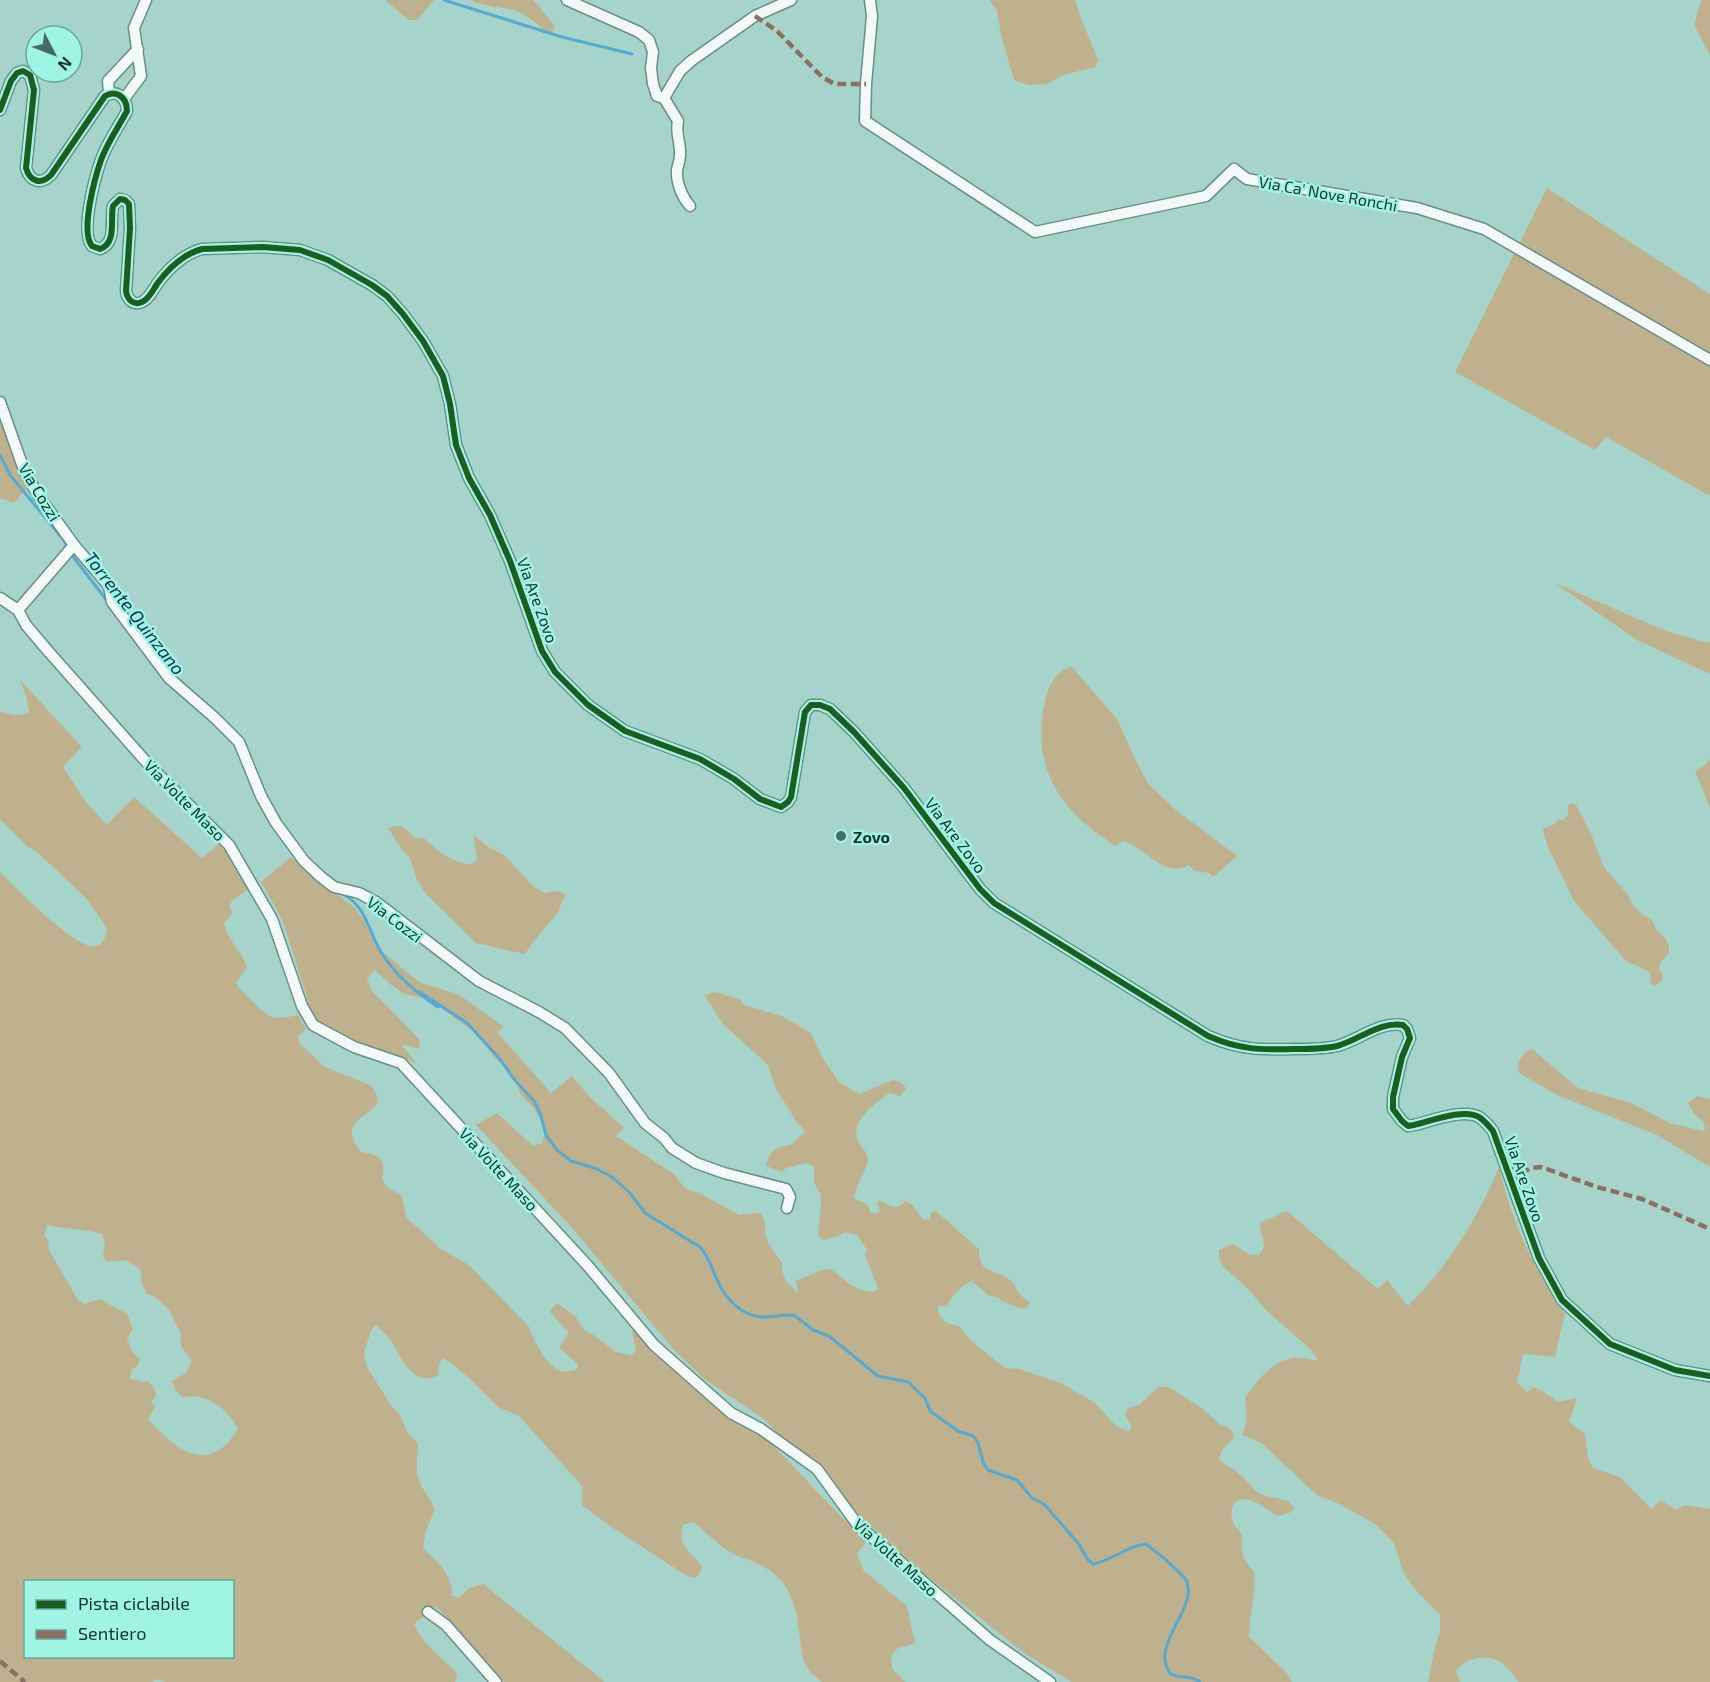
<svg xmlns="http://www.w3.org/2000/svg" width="1710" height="1682" font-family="'Exo 2',sans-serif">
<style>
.green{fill:#c0b18e;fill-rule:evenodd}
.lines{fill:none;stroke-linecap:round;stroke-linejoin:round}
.stream{stroke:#56aad2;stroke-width:3}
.minor-casing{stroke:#678e87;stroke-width:13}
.minor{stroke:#f2f9f7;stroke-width:10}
.quiet{stroke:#8d6e63;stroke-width:4.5;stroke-dasharray:9 4.5;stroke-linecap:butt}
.cycleway-casing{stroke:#a0f4e4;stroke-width:10}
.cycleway{stroke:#1b5e20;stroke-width:6}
.poi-dot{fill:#446c65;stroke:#a0f4e4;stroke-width:2}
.labels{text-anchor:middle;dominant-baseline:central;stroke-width:5;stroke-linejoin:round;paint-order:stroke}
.street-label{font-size:16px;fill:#10342e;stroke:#a0f4e4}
.poi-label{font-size:16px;font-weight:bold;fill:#10342e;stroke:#a0f4e4;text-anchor:start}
.water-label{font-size:18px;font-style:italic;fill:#0c354f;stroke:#a0f4e4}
</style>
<rect width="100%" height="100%" fill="#a6d4cb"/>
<g class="green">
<path d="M385,0H434L417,20H409Z"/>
<path d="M470,0H533C542,8 546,18 555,25L554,30L549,34C538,25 527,14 513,10C499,6 483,7 470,0Z"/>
<path d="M989,0H1075C1081,21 1091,40 1098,61L1094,68L1066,74L1047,84L1028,85L1014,80L1001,35L997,10Z"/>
<path d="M1699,0H1710V55L1694,25L1701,1Z"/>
<path d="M1547,188L1710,294V496L1606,437L1595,450L1455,372Z"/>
<path d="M0,421L27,488L14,503L0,498Z"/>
<path d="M1555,583L1666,631L1704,642H1710V674L1637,640Z"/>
<path d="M1071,666L1117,719L1137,763L1149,785L1176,810L1237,856L1213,877L1209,873L1195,871L1189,865C1163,880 1145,845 1122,841L1115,846C1108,840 1100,836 1093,830C1051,798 1034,757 1044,706C1047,688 1053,674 1071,666Z"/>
<path d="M20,680L82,747L63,767L86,802L107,825L134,797L202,858L220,843L249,889L233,900L229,906L233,913L224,923C228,941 241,951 247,967L236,983C240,990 246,995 252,1001C271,1020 271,1020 298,1015L306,1029L298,1037L299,1043L325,1067L370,1085C393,1110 357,1111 352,1130C350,1137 357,1146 361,1152C370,1153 382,1155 383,1166C384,1171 382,1176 383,1181C386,1189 396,1191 402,1196L406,1217L441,1249L469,1265L529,1327C533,1340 547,1367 561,1371C565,1372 572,1371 576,1370L578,1364L559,1348L569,1333L550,1312L557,1303L575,1316L585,1331L595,1336L616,1352L631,1355L636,1351L632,1331L640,1329C657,1350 674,1373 696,1390C718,1406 743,1418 764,1437C799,1470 830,1508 867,1541L857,1554L864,1571L907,1606L915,1644L898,1648L891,1655L892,1669L906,1682H822L810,1672L803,1660L796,1611L789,1592L781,1580L771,1571L752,1561L737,1556L722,1547L694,1522L683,1525C676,1545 691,1551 702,1566L700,1573L695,1578L687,1576L610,1526L582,1505L583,1487L519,1416L498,1407L469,1378L450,1362L442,1358L438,1368L439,1375C416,1388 402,1361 393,1344C389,1337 382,1331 376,1325L371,1330L364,1354L367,1367L392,1407L399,1413L408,1433L418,1444C417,1456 415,1472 420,1483C424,1492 431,1499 435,1509L426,1531L423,1548C437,1562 452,1573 452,1595L459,1598L469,1588L483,1584L605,1682H504L436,1606L414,1624C423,1644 440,1656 456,1672L457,1676L455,1682H167L156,1679L152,1682H0V872C15,886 80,956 99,945C105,941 106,934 107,928L86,898L36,851L28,847L0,819V711C9,715 20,717 29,712L27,699ZM47,1225C66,1229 84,1229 102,1234L105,1243L103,1257L108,1262L126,1260L140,1269L142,1283L146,1293L155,1297L169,1310L180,1331L181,1346L192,1361L186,1373L172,1381L176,1391L183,1397C207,1393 227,1408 238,1429C209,1477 176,1450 148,1419L155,1407L151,1402L157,1395L152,1385L147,1381L142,1382L129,1378L133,1369L138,1365L140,1359L133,1353L127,1338L133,1329L127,1314L100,1299L84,1304L78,1300L49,1250L48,1240L44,1235ZM26,1582H232V1656H26Z"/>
<path d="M1710,759V808L1695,771L1704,766Z"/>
<path d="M1572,803L1576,805L1591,834L1604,867L1628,895L1633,905L1643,915L1651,919L1657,930L1666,939L1669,946V953L1661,962L1659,971L1663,974L1662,981L1654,986L1650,983L1651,975L1648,971L1626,961L1574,901L1548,847L1543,831L1544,828L1553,825L1559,819L1563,821L1568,814V806Z"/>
<path d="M395,826H402L416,839L424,838C438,851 452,864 472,864L477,859L473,835L490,848L503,854L534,887L545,893L557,891L566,895C561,901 560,910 555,916C544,929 534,940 525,954L476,943L426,894L417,880L410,858L402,850L388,828Z"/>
<path d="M290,858L300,861L322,882L355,908L364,920L375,945L411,976L421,983L458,994L504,1027L497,1032L551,1093L572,1076L589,1096L624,1128L616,1136L674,1174L684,1187L691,1191L699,1193L739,1215L760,1213C768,1221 763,1232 768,1242C771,1249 778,1256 782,1263C781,1278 788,1283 798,1293L796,1280C809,1278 817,1269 830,1269C849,1281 849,1290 874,1292L878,1288L865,1255L867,1250L857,1235L845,1232L839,1236L823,1240L818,1235L821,1203L820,1193L814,1183V1167L808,1163L786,1168L782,1172L766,1166C769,1151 776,1146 791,1145L805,1131L796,1121L775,1087L768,1065L724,1025L704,995L715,992L739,999L744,1005L782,1016L811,1033L822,1057L839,1082L859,1094L892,1080L899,1081L906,1088L900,1096L890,1093C876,1102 851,1120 857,1139C859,1146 867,1150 868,1159C868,1167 856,1185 854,1198L868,1205L870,1213L880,1212L877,1202L881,1201L890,1206L898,1207L905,1201L911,1204L923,1219L930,1220L931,1213L936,1211L979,1249C979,1275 996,1269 1010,1280C1015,1284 1015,1288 1018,1292C1021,1296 1026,1299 1029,1302L1028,1307L1022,1309L1002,1301L997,1297L988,1295L972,1281C962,1284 951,1297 947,1306H939L937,1311L945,1322L960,1327L971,1341L1005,1368L1020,1369L1063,1384L1095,1403L1115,1425L1126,1431L1131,1430V1425L1125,1416L1128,1408L1139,1405L1158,1387H1169L1203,1409L1219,1424L1227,1426L1232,1431L1234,1438L1222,1450L1219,1458C1224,1466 1230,1466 1237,1472C1248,1479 1253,1493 1266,1496C1280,1500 1284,1496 1295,1508L1289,1513L1277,1516C1267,1509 1242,1489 1233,1506C1231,1511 1231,1519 1234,1524C1236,1528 1240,1531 1242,1535C1239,1550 1243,1561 1254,1571C1257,1593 1249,1615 1249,1637L1287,1673L1292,1682H1072L1027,1655L923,1573L854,1511L765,1420L703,1378L674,1350L572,1228L476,1125L497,1113L532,1145L541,1144L547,1130L533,1107L521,1095L512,1074L493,1056L478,1035L445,1011L423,998L404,994L391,985L375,970L367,978L372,991L420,1040L419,1049L401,1044L418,1065C386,1045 335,1048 312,1014L283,921L261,882Z"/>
<path d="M1532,1049L1578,1088L1631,1103L1672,1124L1705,1131L1704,1122L1694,1114L1688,1103L1697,1096L1710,1099V1167L1657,1135L1557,1095L1519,1073C1517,1062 1521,1053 1532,1049Z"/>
<path d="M1499,1167C1511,1219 1533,1270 1565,1313L1555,1357L1523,1354L1517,1383L1527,1392L1533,1387L1541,1390L1558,1402L1577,1398L1569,1422L1585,1434L1588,1458L1593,1468L1620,1477L1651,1509L1661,1500L1676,1510L1685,1505L1710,1509V1682H1519C1506,1665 1499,1655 1477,1658C1468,1660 1463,1663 1456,1670L1460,1682H1428L1435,1647L1440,1632V1615L1414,1588L1402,1570L1398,1554L1393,1542L1375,1524L1339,1504L1317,1495L1260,1442L1242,1435L1247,1420L1245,1398C1256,1381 1274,1359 1295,1358C1303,1357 1312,1360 1319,1361L1311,1350L1266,1310L1249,1290L1224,1267L1219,1258V1250L1233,1244L1250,1255H1259L1264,1247L1260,1223L1287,1211L1378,1289L1387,1280L1408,1306C1448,1266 1477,1220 1499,1167Z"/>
</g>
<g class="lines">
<g class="stream">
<path d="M444,0L562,37L632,54"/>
<path d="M0,455L10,475L63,539L74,558L108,602"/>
<path d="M343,894C367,907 368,931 381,952C395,975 415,992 438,1007L420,992L467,1023L500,1059L513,1078L534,1101L540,1113L546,1135L557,1150L571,1161L597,1169L612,1177L630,1193L645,1213L700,1247C709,1257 712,1268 717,1280C725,1298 741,1316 762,1317C772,1317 783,1315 794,1315L813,1330L829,1336L878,1376L908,1382L925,1398L930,1411L958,1431L973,1436L978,1443L983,1462L988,1470L1017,1480L1032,1498L1044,1504L1078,1543L1088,1560L1093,1564C1112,1561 1126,1546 1146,1544C1153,1549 1185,1575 1187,1582C1197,1610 1148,1647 1171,1674C1182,1679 1191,1675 1200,1682"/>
</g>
<g class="minor-casing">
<g id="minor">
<path d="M567,0L639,32L649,40L653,52L651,68L653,84L657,96L664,98L680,71L691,61L755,16L791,0"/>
<path d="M870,0L872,16L866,84L865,121L1035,232L1206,196L1234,169L1247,179L1417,208L1484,229L1710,360"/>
<path d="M109,93L108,81L138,49"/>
<path d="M664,98L678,121C675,133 681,143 680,155C680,160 678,165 677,170C676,182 682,197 690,206"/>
<path d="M124,99L141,76L134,28L146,0"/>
<path d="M0,110L11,81L17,73L23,71L30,75L34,90L26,168C30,182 41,185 51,175L105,96C117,89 127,98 127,111C119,126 107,143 101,160C95,177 80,232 92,246L100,249C117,243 110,221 113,206L120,199L125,200L129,204L130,228L126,291C127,299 133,306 142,302C149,299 153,290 157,284C168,269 184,254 202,249L263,247L300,250L328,260L372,285L387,296L403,314L423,341L443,376L450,404L456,445L469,478L490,515L510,561L542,651L555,672L588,705L625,731L700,759L734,779L760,799L781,807L788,802L791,797L805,712L811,705H820L830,709L854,732L904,788L980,889L994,903L1208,1036C1240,1050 1261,1050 1295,1049C1309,1049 1324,1049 1337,1046C1359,1040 1380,1021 1403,1025L1407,1029L1410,1038L1402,1057L1393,1097V1109L1402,1121L1408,1126L1414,1125C1431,1121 1464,1108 1479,1117C1485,1121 1489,1126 1493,1131L1539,1258L1562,1300L1610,1344L1675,1370L1710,1376"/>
<path d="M0,402L24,470L38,495L74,545L18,610"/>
<path d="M74,545L109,586L112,602L169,678L215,718L239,742L261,796L276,823L304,861L321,877L334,887L359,893L376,902L479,981L539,1012L565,1028L609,1073L645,1123L664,1138L672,1148L696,1163L724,1173L786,1189L790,1197L787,1208"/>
<path d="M0,598L18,610L26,625L48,651L149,765L229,845L272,919L302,1006L313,1025L354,1047L401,1063L588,1266L654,1345L731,1413L761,1429L817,1469L857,1524L990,1640L1050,1682"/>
<path d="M428,1612L446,1625L496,1682"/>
</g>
</g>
<use href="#minor" class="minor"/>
<g class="quiet">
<path d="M755,16L777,31L822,77L835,84H866"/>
<path d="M1509,1179L1531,1168L1541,1167L1597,1187L1642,1199L1710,1229"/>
<path d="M0,1661L25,1682"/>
</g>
<g class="cycleway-casing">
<path id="cycleway" d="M0,110L11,81L17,73L23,71L30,75L34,90L26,168C30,182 41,185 51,175L105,96C117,89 127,98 127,111C119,126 107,143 101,160C95,177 80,232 92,246L100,249C117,243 110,221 113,206L120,199L125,200L129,204L130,228L126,291C127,299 133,306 142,302C149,299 153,290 157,284C168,269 184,254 202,249L263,247L300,250L328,260L372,285L387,296L403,314L423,341L443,376L450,404L456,445L469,478L490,515L510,561L542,651L555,672L588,705L625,731L700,759L734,779L760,799L781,807L788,802L791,797L805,712L811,705H820L830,709L854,732L904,788L980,889L994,903L1208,1036C1240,1050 1261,1050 1295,1049C1309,1049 1324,1049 1337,1046C1359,1040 1380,1021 1403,1025L1407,1029L1410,1038L1402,1057L1393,1097V1109L1402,1121L1408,1126L1414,1125C1431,1121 1464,1108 1479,1117C1485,1121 1489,1126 1493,1131L1539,1258L1562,1300L1610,1344L1675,1370L1710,1376"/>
</g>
<use href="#cycleway" class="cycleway"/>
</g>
<circle class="poi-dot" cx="841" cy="836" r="6"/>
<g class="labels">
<g class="street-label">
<text transform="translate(1328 193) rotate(10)">Via Ca' Nove Ronchi</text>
<text transform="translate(40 492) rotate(59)">Via Cozzi</text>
<text transform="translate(538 600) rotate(70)">Via Are Zovo</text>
<text transform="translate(185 800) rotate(45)">Via Volte Maso</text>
<text transform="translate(956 835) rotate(53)">Via Are Zovo</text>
<text transform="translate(395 919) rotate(37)">Via Cozzi</text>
<text transform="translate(499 1169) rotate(47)">Via Volte Maso</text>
<text transform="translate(1525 1179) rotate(71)">Via Are Zovo</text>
<text transform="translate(896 1557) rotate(42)">Via Volte Maso</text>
</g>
<g class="poi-label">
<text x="853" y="836">Zovo</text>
</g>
<g class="water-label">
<text transform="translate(135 613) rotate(52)">Torrente Quinzano</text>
</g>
</g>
<rect x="24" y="1580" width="210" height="78" fill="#a0f4e4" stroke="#66a79b" stroke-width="1.5"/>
<rect x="36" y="1600" width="30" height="9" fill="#1b5e20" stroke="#66a79b" stroke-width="1.5"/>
<text x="78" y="1610" font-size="18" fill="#10342e">Pista ciclabile</text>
<rect x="36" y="1630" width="30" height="9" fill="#8d6e63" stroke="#66a79b" stroke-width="1.5"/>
<text x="78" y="1640" font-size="18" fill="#10342e">Sentiero</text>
<g transform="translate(54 54) rotate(132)"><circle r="28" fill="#a0f4e4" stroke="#66a79b" stroke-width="1.5"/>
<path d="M0-4.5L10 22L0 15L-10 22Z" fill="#446c65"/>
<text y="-9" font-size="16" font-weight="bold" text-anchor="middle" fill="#10342e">N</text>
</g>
</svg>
